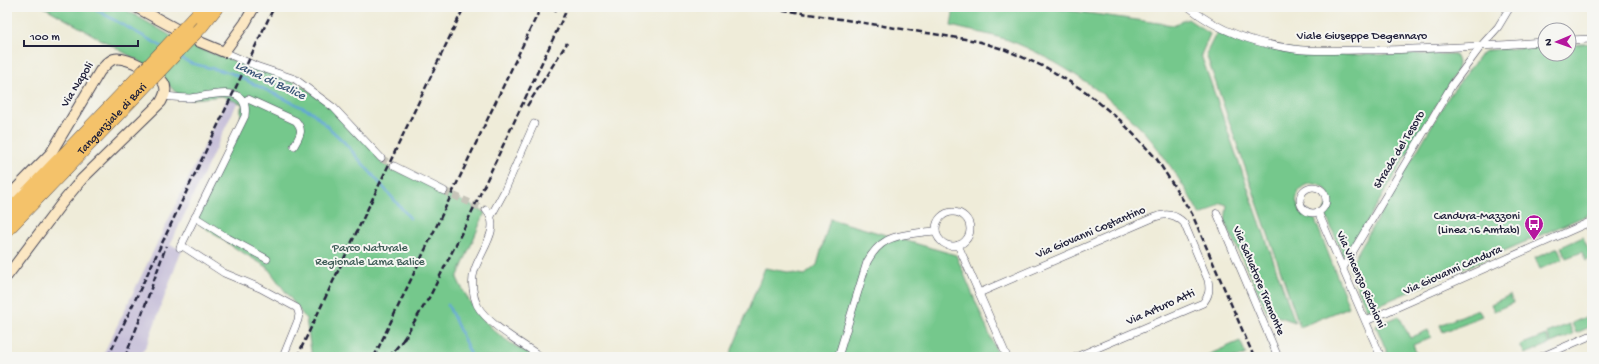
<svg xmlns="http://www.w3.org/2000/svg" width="1599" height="364" font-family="'Gochi Hand',sans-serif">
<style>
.industrial{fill:#c7c0d9}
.green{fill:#74c88c;stroke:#4b7564}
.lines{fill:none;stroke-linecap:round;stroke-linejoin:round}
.stream{stroke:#62a6d7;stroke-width:2.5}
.street-tunnel{stroke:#c6c4b9;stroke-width:7;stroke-dasharray:7 3.5;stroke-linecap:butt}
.street-casing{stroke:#414053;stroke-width:8}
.secondary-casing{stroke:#414053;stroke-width:12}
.highway-casing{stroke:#414053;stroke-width:14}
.street{stroke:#fff;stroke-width:7}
.secondary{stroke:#fbe7c3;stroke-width:10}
.highway{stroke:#f4c26a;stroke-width:13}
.rail{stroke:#22223b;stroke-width:2.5;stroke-dasharray:6 3;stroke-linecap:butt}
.highway-bridge-casing{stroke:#414053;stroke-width:14;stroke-linecap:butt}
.highway-bridge{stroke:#f4c26a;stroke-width:13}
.labels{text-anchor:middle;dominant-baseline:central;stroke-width:4;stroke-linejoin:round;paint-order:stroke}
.street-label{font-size:12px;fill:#22223b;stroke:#f6f6f2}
.poi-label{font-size:12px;fill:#22223b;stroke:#f6f6f2;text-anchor:end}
.park-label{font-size:12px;fill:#3f5c57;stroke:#f6f6f2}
.water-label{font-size:13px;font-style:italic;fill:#3c5779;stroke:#f6f6f2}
</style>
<rect width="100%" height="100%" fill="#f6f6f2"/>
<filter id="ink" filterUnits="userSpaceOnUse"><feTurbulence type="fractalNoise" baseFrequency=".025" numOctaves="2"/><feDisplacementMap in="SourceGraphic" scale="8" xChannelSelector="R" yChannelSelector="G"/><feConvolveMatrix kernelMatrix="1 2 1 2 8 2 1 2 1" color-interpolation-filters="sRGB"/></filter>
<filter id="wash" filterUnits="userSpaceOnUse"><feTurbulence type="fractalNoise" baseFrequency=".012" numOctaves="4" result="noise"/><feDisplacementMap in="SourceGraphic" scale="16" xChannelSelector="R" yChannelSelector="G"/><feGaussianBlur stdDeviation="0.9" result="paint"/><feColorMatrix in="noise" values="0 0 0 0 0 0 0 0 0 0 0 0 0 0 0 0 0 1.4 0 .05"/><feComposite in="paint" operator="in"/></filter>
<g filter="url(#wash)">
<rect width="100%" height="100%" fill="#efecd9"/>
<path class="industrial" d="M229,95L238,101L170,245L182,249L148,342L140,357H102Z"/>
<g class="green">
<path d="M44,7H121L187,45L244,64L284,76L317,95L362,135L384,164L393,170L429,182L449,195L485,212L457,278C474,315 499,342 538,357H312L306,319L267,267L232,246L194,220L241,122V108L243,104L222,96L183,100L168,84L139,61Z"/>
<path d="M954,7H1044L1173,25L1188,19L1210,34L1201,55L1295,322L1268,313L1225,222L1227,205L1221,203L1208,212L1200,215C1186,189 1170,164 1152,141C1118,100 1057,58 1008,40C990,34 970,31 951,26Z"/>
<path d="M1217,32L1312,55L1454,54C1460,62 1458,66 1455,74L1346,257H1344L1324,211C1326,208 1328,205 1329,202C1333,185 1307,177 1299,191C1297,194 1297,198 1296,201L1301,213L1314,217L1349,307L1300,327L1206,54Z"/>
<path d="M1592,43V213L1367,310L1349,267L1449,96L1482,53L1489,50L1545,46V54H1569V45Z"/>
<path d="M830,219L956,255L999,357H729L765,268L805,275L817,265Z"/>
<path d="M1583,237L1592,258L1586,261L1582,252L1566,258L1561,247Z"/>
<path d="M1558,248L1563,259L1540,269L1535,258Z"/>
<path d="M1510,295L1513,303L1494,311L1491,304Z"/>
<path d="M1478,309L1482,316L1443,332L1440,325Z"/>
<path d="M1592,314V326L1576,333L1572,323Z"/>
<path d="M1399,316L1410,338L1428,330L1431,337L1413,345L1418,357H1389L1376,326Z"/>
<path d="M1569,324L1573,334L1551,343L1547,333Z"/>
<path d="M1546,335L1550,344L1525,354L1520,345Z"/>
<path d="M1240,341L1246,354L1238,357H1203Z"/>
</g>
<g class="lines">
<g class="stream">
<path d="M91,7L161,46"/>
<path d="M179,57L190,63L231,73L312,112L344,142L410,218"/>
<path d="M448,305L472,357"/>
</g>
</g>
</g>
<g filter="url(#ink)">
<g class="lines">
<g class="street-tunnel">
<path d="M381,158L394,166"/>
<path d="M444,191L486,210"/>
</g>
<g class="street-casing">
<g id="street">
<path d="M1189,7C1217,31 1257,44 1294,49C1316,52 1339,50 1361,50C1422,50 1484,46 1545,42"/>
<path d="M1569,40L1592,39"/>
<path d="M224,52L256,66L295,79L334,108L381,158"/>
<path d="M165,96C173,97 181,98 190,98C209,96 250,82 245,116L180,248"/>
<path d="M244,102L248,99L296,121C304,131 300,135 294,146"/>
<path d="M394,166L444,191"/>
<circle cx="1313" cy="200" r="13"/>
<path d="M486,210C503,228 479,252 474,272C471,281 473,296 477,305C487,324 523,344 541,357"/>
<path d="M1318,212L1381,357"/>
<circle cx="953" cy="229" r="17"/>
<path d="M1217,213L1278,357"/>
<path d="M491,216L504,192L534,124"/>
<path d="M195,217L228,238L267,259"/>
<path d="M1588,223L1592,232"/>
<path d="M181,245L224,273L260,288L297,308L299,314L298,320L283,357"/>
<path d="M958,245L1007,357"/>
<path d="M1343,268L1452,85L1481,46L1498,27L1510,7"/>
<path d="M979,293L1155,217C1167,213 1175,214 1184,223L1208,280C1210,290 1209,296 1203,303L1076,357"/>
<path d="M1366,321L1592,221"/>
<path d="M838,357L867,262C872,253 877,246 886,241C897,234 923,232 936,231"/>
<path d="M1541,357L1592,335"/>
</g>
</g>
<g class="secondary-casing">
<g id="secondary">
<path d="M136,7L200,42L224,52L245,23L254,7"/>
<path d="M7,198L51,153L100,71C105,66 108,61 114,59C125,56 157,72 163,82C168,89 164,96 161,102L82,179L62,203L7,276"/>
</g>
</g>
<g class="highway-casing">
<g id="highway">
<path d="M186,26L204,7"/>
<path d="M201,27L217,7"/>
<path d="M7,214L140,75"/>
<path id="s1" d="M7,230L149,82"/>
</g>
</g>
<use href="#street" class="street"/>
<use href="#secondary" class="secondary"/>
<use href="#highway" class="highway"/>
<g class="rail">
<path d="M765,7L977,41L1006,50L1047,68L1086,92L1121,121L1156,158L1192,214L1254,357"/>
<path d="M555,11L557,7"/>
<path d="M527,106L567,43"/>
<path d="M403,340L430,296L468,220L568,7"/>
<path d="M108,357L274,7"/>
<path d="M125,357L142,314L166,246"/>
<path d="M297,357L464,7"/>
<path d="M374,357L541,7"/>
<path d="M389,357L407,335"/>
</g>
<g class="highway-bridge-casing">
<g id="highway-bridge">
<path d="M140,75L186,26"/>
<path d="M149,82L201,27"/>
</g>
</g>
<use href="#highway-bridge" class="highway-bridge"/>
</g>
</g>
<defs>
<g id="bus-pin" transform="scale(1)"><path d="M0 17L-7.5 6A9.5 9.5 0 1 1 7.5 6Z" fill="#b5179e" stroke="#f6f6f2"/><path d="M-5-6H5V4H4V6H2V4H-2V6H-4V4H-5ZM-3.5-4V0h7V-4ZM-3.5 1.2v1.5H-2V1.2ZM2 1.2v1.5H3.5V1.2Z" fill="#fff"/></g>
</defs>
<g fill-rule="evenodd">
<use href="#bus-pin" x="1534" y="224"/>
</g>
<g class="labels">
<g class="street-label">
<text x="1362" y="37">Viale Giuseppe Degennaro</text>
<text transform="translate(78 85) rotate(-58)">Via Napoli</text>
<text stroke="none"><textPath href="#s1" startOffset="153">Tangenziale di Bari</textPath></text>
<text transform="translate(1400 150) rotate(-59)">Strada del Tesoro</text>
<text transform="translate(1091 233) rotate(-23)">Via Giovanni Costantino</text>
<text transform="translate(1453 271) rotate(-24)">Via Giovanni Candura</text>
<text transform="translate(1360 280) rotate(66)">Via Vincenzo Ricchioni</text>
<text transform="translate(1258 281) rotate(67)">Via Salvatore Tramonte</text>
<text transform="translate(1161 308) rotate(-24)">Via Arturo Atti</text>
</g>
<g class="poi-label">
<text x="1520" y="217">Candura-Mazzoni<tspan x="1520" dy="14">(Linea 16 Amtab)</tspan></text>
</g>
<g class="park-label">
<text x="370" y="249">Parco Naturale<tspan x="370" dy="14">Regionale Lama Balice</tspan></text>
</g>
<g class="water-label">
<text transform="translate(270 81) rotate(25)">Lama di Balice</text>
</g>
</g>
<rect width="1599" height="364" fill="none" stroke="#f6f6f2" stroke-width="24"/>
<g transform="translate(1557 42) rotate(268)"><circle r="19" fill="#f6f6f2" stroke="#a1a1a9"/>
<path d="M0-3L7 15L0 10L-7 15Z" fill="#b5179e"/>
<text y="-6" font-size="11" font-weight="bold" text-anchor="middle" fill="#22223b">N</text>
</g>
<path d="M24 40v6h114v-6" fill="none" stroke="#22223b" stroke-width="2"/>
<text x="30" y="40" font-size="12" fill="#22223b" stroke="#f6f6f2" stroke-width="3" paint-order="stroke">100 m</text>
</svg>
